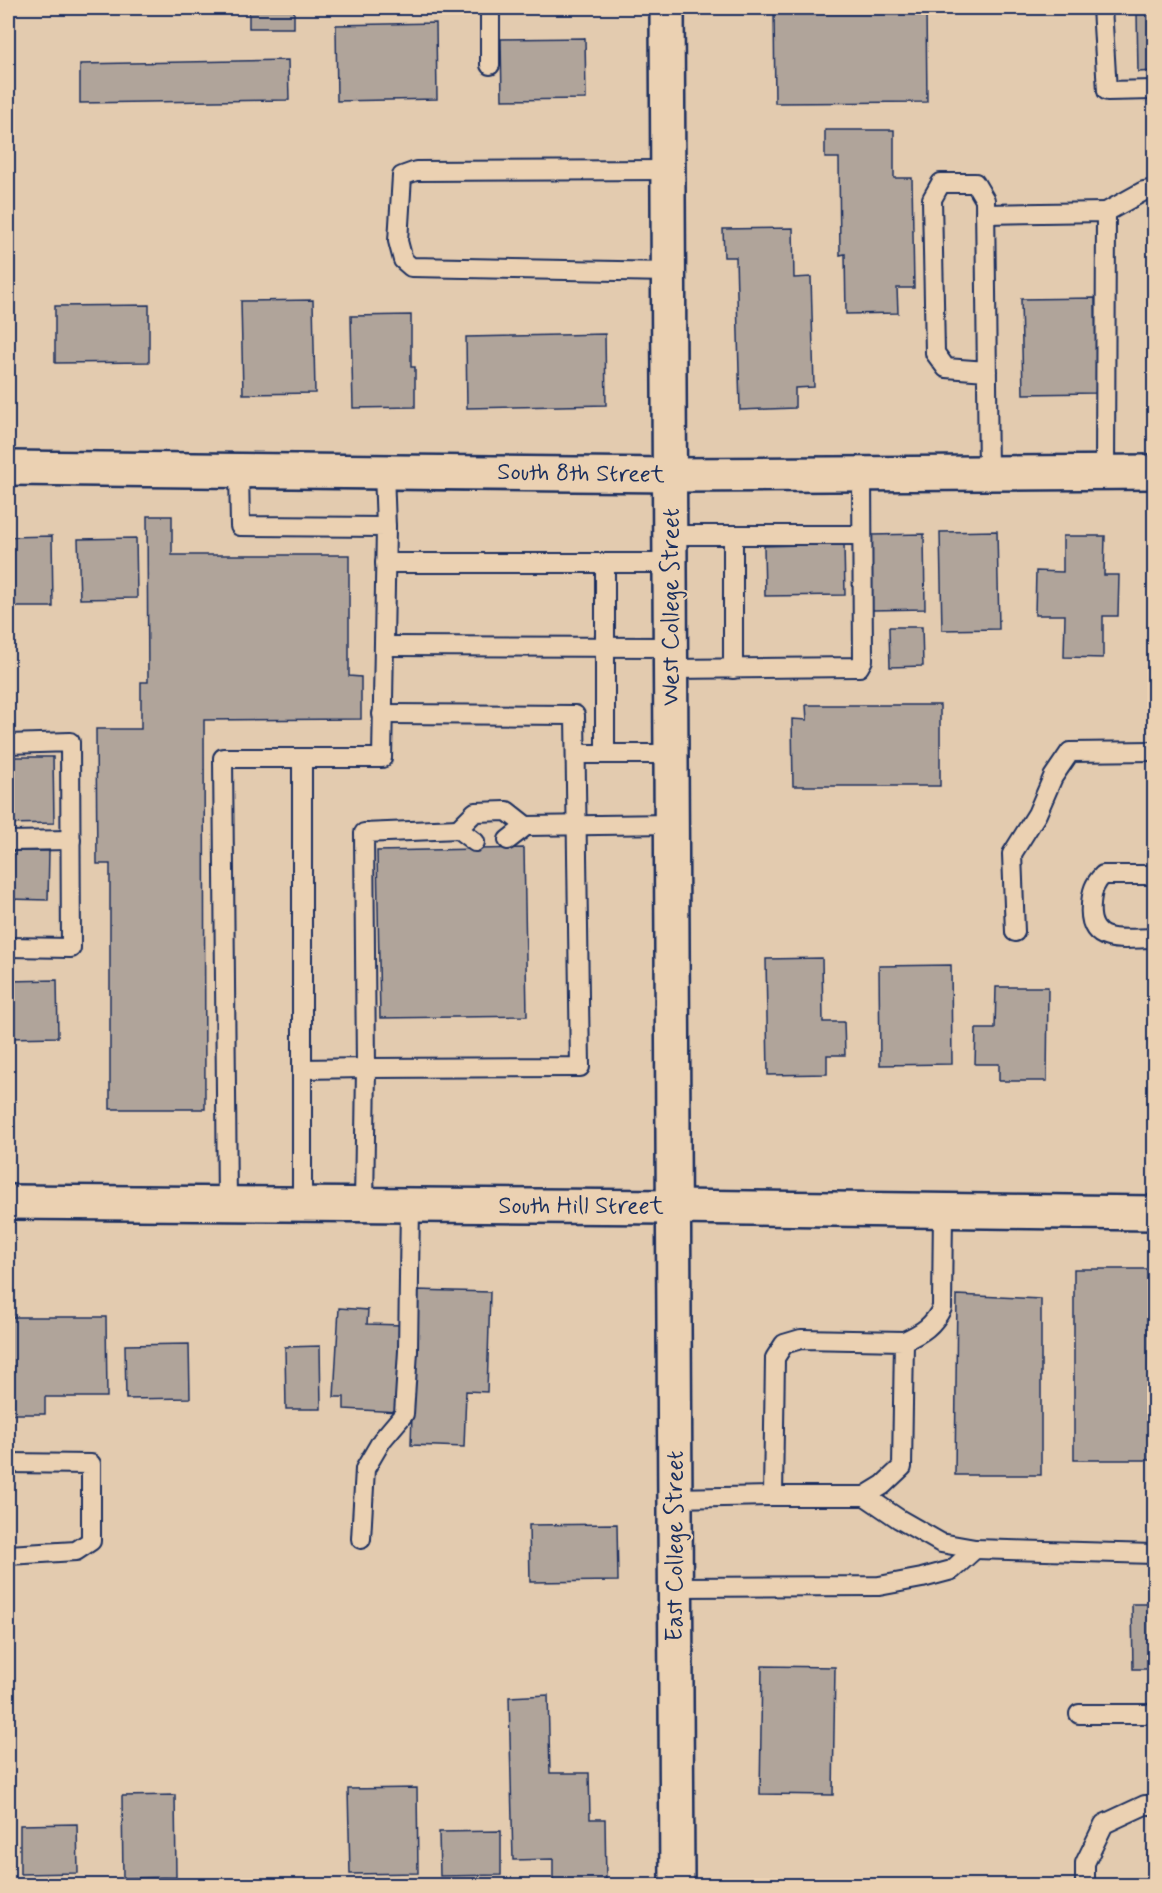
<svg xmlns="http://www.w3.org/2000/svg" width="1162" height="1893" font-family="Mynerve,sans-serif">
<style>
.building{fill:#b0a49a;stroke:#1b2f5e;stroke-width:1.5}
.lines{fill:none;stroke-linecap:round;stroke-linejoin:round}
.lane-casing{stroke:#1b2f5e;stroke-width:22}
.street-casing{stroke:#1b2f5e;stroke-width:38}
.primary-casing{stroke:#1b2f5e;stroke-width:38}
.lane{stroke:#ebd1b2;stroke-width:18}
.street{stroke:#ebd1b2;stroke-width:33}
.primary{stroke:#ebd1b2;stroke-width:33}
.labels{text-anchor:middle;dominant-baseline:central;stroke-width:4.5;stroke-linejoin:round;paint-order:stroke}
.street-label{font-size:24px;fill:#1b2f5e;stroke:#ebd1b2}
</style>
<rect width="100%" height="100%" fill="#e3cbaf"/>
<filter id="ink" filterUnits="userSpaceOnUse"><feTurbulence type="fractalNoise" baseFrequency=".0167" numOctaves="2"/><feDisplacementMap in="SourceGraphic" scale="12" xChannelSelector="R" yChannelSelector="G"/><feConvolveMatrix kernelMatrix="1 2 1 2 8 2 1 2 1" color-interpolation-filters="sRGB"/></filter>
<g filter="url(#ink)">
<g class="building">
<rect x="249" y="8" width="45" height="20"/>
<path d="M801,8H926L927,102L775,103L774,12H801Z"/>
<path d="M1137,12H1154V71L1138,72Z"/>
<path d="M436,23L437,99L337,101L336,25Z"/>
<path d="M585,38L586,99L502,100L501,39Z"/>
<path d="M288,60L289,100L80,103V64Z"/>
<path d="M825,130H894V178H912L914,288H897L898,313L846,314L845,254L840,255L839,158H825Z"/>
<path d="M793,228L794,278L811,277L814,387L795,388V408L740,410L736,257H724L723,229Z"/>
<path d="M1095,298L1097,393L1023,394L1021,299Z"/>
<path d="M313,300L315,393L243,394L241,301Z"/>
<path d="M149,305V362L55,363V306Z"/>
<path d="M411,315V367H415V407L353,408L351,316Z"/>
<path d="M605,334L606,405L467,408L466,337Z"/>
<path d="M147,516H172V555H349V676L361,677V719L204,720L205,1109H110V864H97L96,729H141V682H148Z"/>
<path d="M997,531L999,629L942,630L940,532Z"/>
<path d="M924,534L925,609L872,610L871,535Z"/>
<path d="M52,536L53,607H8V537Z"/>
<path d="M1063,536H1105L1104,575H1119L1118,616H1103V658L1064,657L1065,615H1035L1036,571L1063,572Z"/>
<path d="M136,538L137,598L80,599L78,539Z"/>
<path d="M844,544L845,595L765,596L764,546Z"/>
<path d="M889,627H922L923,666L890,667Z"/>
<path d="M806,705H940V786H793L792,719L807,720Z"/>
<path d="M8,757H53L54,823L8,824Z"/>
<path d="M524,848L527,1016L380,1018L377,851Z"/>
<path d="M8,851H49L48,900L8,899Z"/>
<path d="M822,958L823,1022H844L845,1055H827V1074L768,1075L766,959Z"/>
<path d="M951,965L952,1064L880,1065L879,966Z"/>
<path d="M57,980L58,1037L8,1038V981Z"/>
<path d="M996,987H1048L1047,1081H999V1064H975L976,1029H995Z"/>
<rect x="1074" y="1269" width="80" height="191"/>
<path d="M416,1290L490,1292L487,1392L466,1391L464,1447L411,1445Z"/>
<path d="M957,1295L1041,1299V1475H955Z"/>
<path d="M339,1308L368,1310L367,1324L403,1325L399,1412L344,1409V1397H334Z"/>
<path d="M8,1317H106L107,1397H45V1414H8Z"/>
<path d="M189,1344L190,1398L126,1399L125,1345Z"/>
<path d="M320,1346L321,1409H286L285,1347Z"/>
<path d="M617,1524L618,1581L530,1582L529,1525Z"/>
<path d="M1132,1604H1154V1669H1133Z"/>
<path d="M762,1666L835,1667L833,1795L760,1794Z"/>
<path d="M548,1695L550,1773H589L590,1819H605L606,1884L553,1885V1859L513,1860L509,1697Z"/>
<path d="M417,1788L418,1873L350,1874L348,1789Z"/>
<path d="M175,1795L176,1877L123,1878L122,1796Z"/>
<path d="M77,1824L78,1873L20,1874V1825Z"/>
<path d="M501,1831V1875L440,1876L439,1832Z"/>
</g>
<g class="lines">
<g class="lane-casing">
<g id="lane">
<path d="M1102,8L1107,91L1154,90"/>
<path d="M490,65V8"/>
<path d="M668,170L416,171L402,176L398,241L403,260L411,267L669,272"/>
<path d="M1106,212L1144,191L1154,189"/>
<path d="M985,214L1106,212L1105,472"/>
<path d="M987,371L946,368L935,353L932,199L941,183H975L985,200L988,473"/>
<path d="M384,472L386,527"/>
<path d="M671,535H862"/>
<path d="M385,563H671"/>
<path d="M384,646L671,647"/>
<path d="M671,669L859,667L863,660L862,474"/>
<path d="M733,669V535"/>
<path d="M8,744L70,742L71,948L8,947"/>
<path d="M576,754H672"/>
<path d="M605,754V563"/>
<path d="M458,829L475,812L507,811L526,826L672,824"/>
<path d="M508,840L526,826"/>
<path d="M8,841L71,840"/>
<path d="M1154,875H1103C1094,884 1092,891 1091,904C1087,948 1124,938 1154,938"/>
<path d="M1015,932L1012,854L1037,814L1053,777L1070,752L1154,751"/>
<path d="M302,1069L366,1068L364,833L458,829L475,842"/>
<path d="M227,1203L223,758H382L386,527L240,526L239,470"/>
<path d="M302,1204V758"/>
<path d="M364,1204L366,1068L580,1067L575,715L382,714"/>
<path d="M904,1341C922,1333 933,1326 942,1308L943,1210"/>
<path d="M8,1463L91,1464V1541L76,1551L8,1555"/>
<path d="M865,1496L899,1519L941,1543L975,1549L1154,1554"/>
<path d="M675,1498L773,1496H865L883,1485L902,1467L904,1341L801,1339L784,1344L775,1358L773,1496"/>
<path d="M361,1539L365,1469L382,1440L404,1414L408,1351L410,1205"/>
<path d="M675,1587L879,1586L922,1578L952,1570L975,1549"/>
<path d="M1079,1714H1154"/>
<path d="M1085,1886V1863L1104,1824L1145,1805H1154"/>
</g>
</g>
<g class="street-casing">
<g id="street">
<path d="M667,8L677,1886"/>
<path d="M8,468L671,475L1154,472"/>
</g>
</g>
<g class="primary-casing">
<path id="primary" d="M8,1202L673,1207L1154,1213"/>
</g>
<use href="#lane" class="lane"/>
<use href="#street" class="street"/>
<use href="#primary" class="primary"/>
</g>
</g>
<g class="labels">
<g class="street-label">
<text transform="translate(581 474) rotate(1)">South 8th Street</text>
<text transform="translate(671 607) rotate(-90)">West College Street</text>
<text x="581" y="1206">South Hill Street</text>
<text transform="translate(675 1546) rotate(-90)">East College Street</text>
</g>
</g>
<rect width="1162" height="1893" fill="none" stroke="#ebd1b2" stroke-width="30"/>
<rect x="15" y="15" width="1132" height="1863" fill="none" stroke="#1b2f5e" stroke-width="2" filter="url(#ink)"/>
</svg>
